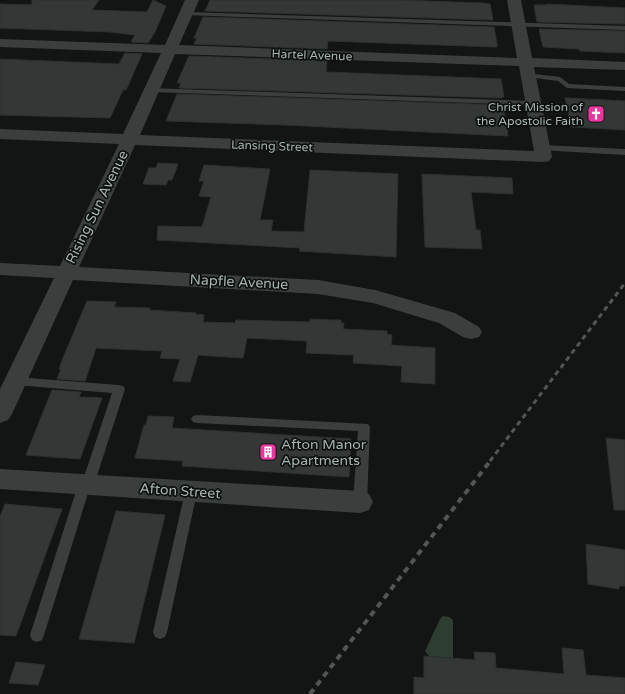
<svg xmlns="http://www.w3.org/2000/svg" width="625" height="694" font-family="'Varela Round',sans-serif">
<style>
.water{fill:#2d3d31}
.building{fill:#333735;stroke:#2d3130}
.lines{fill:none;stroke-linecap:round;stroke-linejoin:round}
.lane{fill:#3a3f3d;fill-rule:evenodd}
.street{fill:#3a3f3d;fill-rule:evenodd}
.rail-far1{stroke:#505753;stroke-width:3;stroke-dasharray:5 4;stroke-linecap:butt}
.rail{stroke:#505753;stroke-width:4;stroke-dasharray:6 5;stroke-linecap:butt}
.labels{text-anchor:middle;dominant-baseline:central;stroke-width:3.5;stroke-linejoin:round;paint-order:stroke}
.far-street-label{font-size:12px;fill:#a6b5ad;stroke:#0e1010}
.far-poi-label{font-size:12px;fill:#a6b5ad;stroke:#0e1010;text-anchor:end}
.street-label{font-size:14px;fill:#a6b5ad;stroke:#0e1010}
.poi-label{font-size:14px;fill:#a6b5ad;stroke:#0e1010;text-anchor:start}
</style>
<rect width="100%" height="100%" fill="#131515"/>
<path class="water" d="M443,616L449,617L453,620V658L429,656L425,651L440,619Z"/>
<g class="building">
<path d="M32,0H99L92,10L147,12L153,0L166,6L155,32L148,43L131,42L135,35L110,32L0,28V4L32,5Z"/>
<path d="M210,0H398L483,3L490,4L493,20L205,11Z"/>
<path d="M547,4L625,8V24L537,22L534,5H547Z"/>
<path d="M203,17L494,27L497,45V47L328,41L327,49L194,44L197,38H194Z"/>
<path d="M539,29L625,31V53L580,51L579,49L543,47Z"/>
<path d="M125,53L142,54L126,90H123L110,118L0,115V59L119,64Z"/>
<path d="M189,56L327,61L326,72L501,79L504,97H502V98L179,88L181,83H177Z"/>
<path d="M177,94L503,105L508,136L285,125L166,121Z"/>
<path d="M565,98L625,101V130L572,127Z"/>
<path d="M158,163L178,164L172,180H168L166,185L143,184L149,168H156Z"/>
<path d="M204,165L270,169L260,220H273L271,231L304,232L310,170L398,174L396,257L299,251L300,248L157,240L158,226L202,227L211,197L199,196L204,181H199Z"/>
<path d="M422,174L512,178L513,194L471,192L476,230H480L482,249L425,247Z"/>
<path d="M87,301L116,302L114,307L150,308L149,310L196,313L195,314L204,315L203,322L235,323L236,320L310,322V319L331,320H341V323H344L343,329L387,331V334L392,335L391,345L435,348V384L401,382L402,366L353,363L354,355L306,353L307,341L247,338L243,358L198,355L190,382L173,381L180,359L160,358L162,351L96,348L85,381L57,379L61,369H59L63,358Z"/>
<path d="M52,390L81,392L79,397L102,398L80,459L26,455Z"/>
<path d="M148,416L174,417L172,428L351,439L349,477L182,466L183,461L135,458L144,425H146Z"/>
<path d="M606,438L625,440V510H614Z"/>
<path d="M5,504L62,509L16,636L0,635V517Z"/>
<path d="M116,511L165,515L134,643L79,639Z"/>
<path d="M586,544L625,550V586H619V589L588,584Z"/>
<path d="M562,648L583,650L586,675L625,678V694H414V677L424,678V656L475,660L474,652L495,653L496,668L564,674Z"/>
<path d="M16,662L45,665L38,685L9,683Z"/>
</g>
<g class="lines">
<g class="lane">
<path d="M187,12L625,26V30L185,15V13Z"/>
<path d="M525,73L560,77L569,84L625,87V91L567,88L558,81L528,77L524,75Z"/>
<path d="M148,88L533,101L537,103L533,105L151,92L147,90Z"/>
<path d="M542,145L625,149V155L539,150L538,148L539,146Z"/>
<path d="M15,377L119,385L123,386L125,389L94,485L93,489L89,490L44,635L42,640L37,642L32,640L30,635L78,485L79,481L83,480L112,393L15,385L11,384L9,381L11,378Z"/>
<path d="M197,415L368,424L370,427L367,502L365,506L360,507L355,506L353,502L358,431L197,423L193,422L191,419L193,416Z"/>
<path d="M191,487L196,488L197,492L167,632L165,637L160,639L155,637L153,632L185,492L186,488Z"/>
</g>
<g class="street">
<path d="M185,0H199L179,45L517,58L507,0H521L532,58L625,62V70L534,67L552,157L549,161L543,162L135,145L79,267L318,280L375,290L455,313L479,327L482,332L479,337L471,339L463,337L439,323L373,303L318,294L73,280L12,414L8,420L0,423V389L54,278L0,275V263L60,266L119,144L0,139V129L123,134L161,53L0,47V39L165,45ZM175,54L519,66L534,151L140,135Z"/>
<path d="M0,469L360,491L369,494L373,502L369,510L360,513L0,489Z"/>
</g>
<path class="rail-far1" d="M490,461L625,283"/>
<path class="rail" d="M310,694L491,460"/>
</g>
<defs>
<g id="church-square" transform="scale(0.9)"><rect x="-9" y="-9" width="18" height="18" rx="4" fill="#e9389d" stroke="#0e1010"/><path d="M-1.2-6h2.4v3.5h3.3v2.4h-3.3V6h-2.4V-.1h-3.3v-2.4h3.3Z" fill="#fff"/></g>
<g id="building-square" transform="scale(0.9)"><rect x="-9" y="-9" width="18" height="18" rx="4" fill="#e9389d" stroke="#0e1010"/><path d="M-4-6H4V6H1V3H-1V6H-4ZM-2.5-4.3h1.7v1.8h-1.7ZM.8-4.3h1.7v1.8H.8ZM-2.5-1h1.7V.8h-1.7ZM.8-1h1.7V.8H.8Z" fill="#fff"/></g>
</defs>
<g fill-rule="evenodd">
<use href="#church-square" x="596" y="114"/>
<use href="#building-square" x="268" y="452"/>
</g>
<g class="labels">
<g class="far-street-label">
<text transform="translate(312 55) rotate(2)">Hartel Avenue</text>
<text transform="translate(272 146) rotate(2)">Lansing Street</text>
</g>
<g class="far-poi-label">
<text x="583" y="107">Christ Mission of<tspan x="583" dy="14">the Apostolic Faith</tspan></text>
</g>
<g class="street-label">
<text transform="translate(97 207) rotate(-64)">Rising Sun Avenue</text>
<text transform="translate(239 282) rotate(3)">Napfle Avenue</text>
<text transform="translate(180 491) rotate(4)">Afton Street</text>
</g>
<g class="poi-label">
<text x="281" y="444">Afton Manor<tspan x="281" dy="16">Apartments</tspan></text>
</g>
</g>
</svg>
